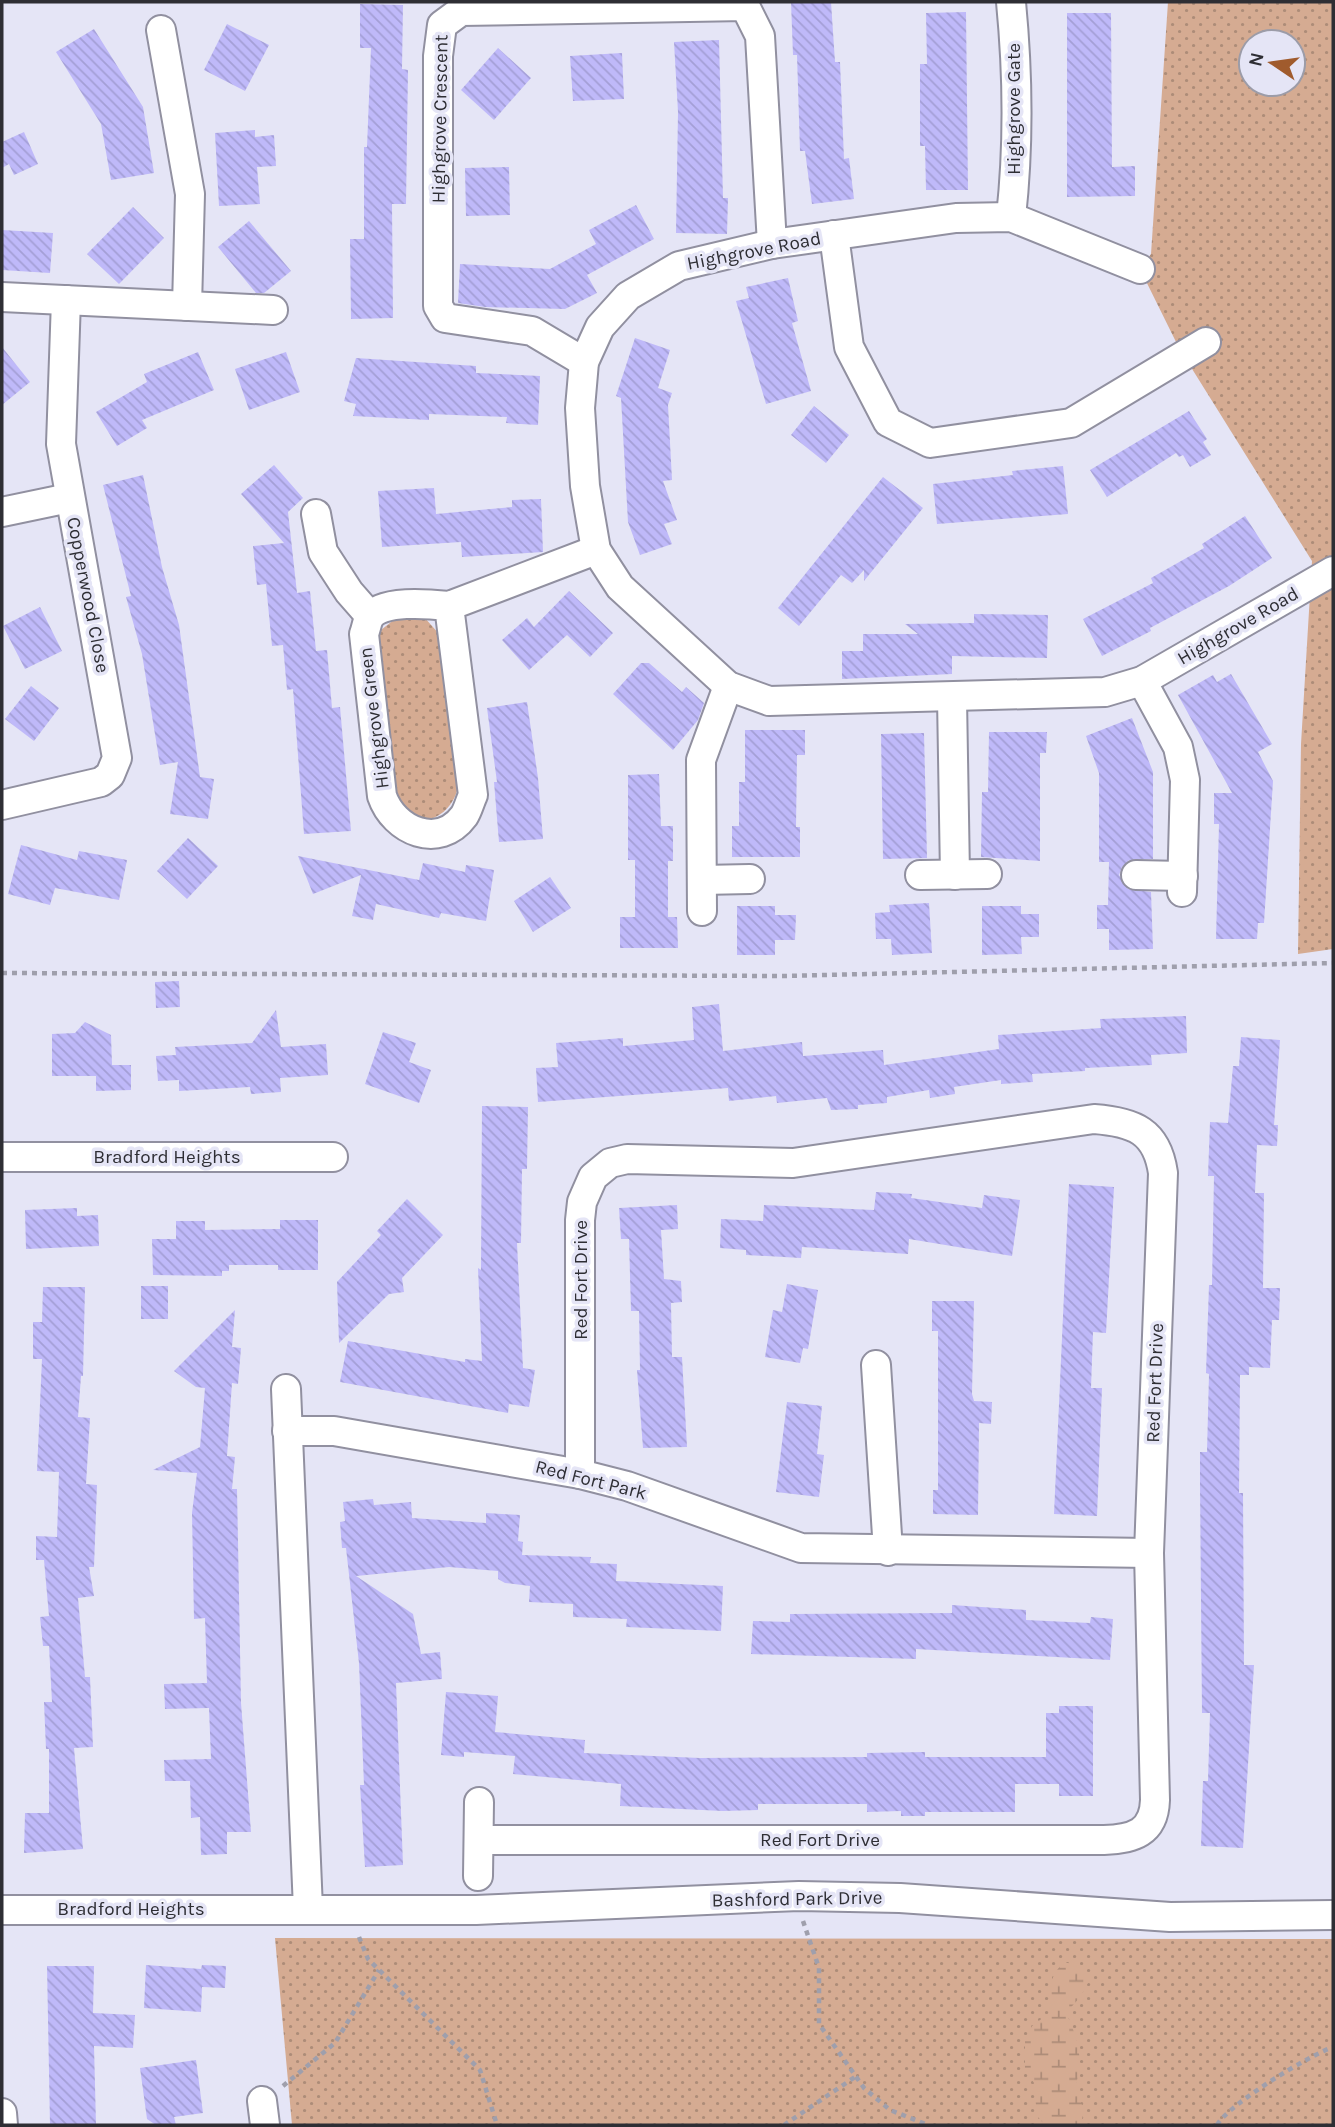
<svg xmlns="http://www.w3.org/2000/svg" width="1335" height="2127" font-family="Karla,sans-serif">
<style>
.grass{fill:url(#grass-dots);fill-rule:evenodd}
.wetland{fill:url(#wetland-marsh)}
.building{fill:url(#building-back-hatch)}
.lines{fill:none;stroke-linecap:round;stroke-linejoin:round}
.street-casing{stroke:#9190a0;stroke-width:32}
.path{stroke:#9f9fac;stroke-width:4.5;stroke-dasharray:5 5;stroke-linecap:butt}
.street{stroke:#fff;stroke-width:28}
.labels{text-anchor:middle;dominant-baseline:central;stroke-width:7;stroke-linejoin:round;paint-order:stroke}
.street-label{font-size:19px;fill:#2e2e34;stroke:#e5e5f6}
</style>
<defs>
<pattern id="grass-dots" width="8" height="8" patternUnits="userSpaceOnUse" patternTransform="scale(1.75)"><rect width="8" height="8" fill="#d5ab92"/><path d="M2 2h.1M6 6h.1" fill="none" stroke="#ad8c78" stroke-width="1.8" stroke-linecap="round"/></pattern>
<pattern id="wetland-marsh" width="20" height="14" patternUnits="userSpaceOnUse" patternTransform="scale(1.75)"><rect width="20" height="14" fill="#d5ab92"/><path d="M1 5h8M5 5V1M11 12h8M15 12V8" fill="none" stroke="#ad8c78"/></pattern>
<pattern id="building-back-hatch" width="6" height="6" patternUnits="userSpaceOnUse" patternTransform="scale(1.75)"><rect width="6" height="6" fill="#bfb9f9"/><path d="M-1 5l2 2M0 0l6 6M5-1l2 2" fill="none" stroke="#a49fd6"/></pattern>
</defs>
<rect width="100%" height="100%" fill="#e5e5f6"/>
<g class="grass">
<path d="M1168,2H1333V949L1298,954L1301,744L1312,561L1179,348L1140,269L1151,254ZM1251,42H1293V84H1251Z"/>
<path d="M400,615L424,617L440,635L458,787C454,809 429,831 407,813C402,809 398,800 394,794L378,642L381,630Z"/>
<path d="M275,1938L1333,1939V2125H292Z"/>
</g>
<path class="wetland" d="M1064,1963C1078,1962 1084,1967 1090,1979L1081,1996L1066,2013C1074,2029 1080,2048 1080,2066C1080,2073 1075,2082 1077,2088C1080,2104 1087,2107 1080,2125H1045L1037,2116L1034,2083L1025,2068V2041L1032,2026L1052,2011C1051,1992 1047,1976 1064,1963Z"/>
<g class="building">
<path d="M791,2H831L835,62H840L844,159L849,158L854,199L812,204L805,151H800L797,55H793Z"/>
<path d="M360,4L403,5L402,69L408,70L406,204H392L393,318L351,319L350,239H364V147H367L371,48H360Z"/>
<path d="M966,12L968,190H926L925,146H920V64H927L926,13Z"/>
<path d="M1067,13H1111L1112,167L1135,166V196L1067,197Z"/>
<path d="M227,24L269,45L245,91L204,70Z"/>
<path d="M94,29L143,107L154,173L111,180L101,124L56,52Z"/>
<path d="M719,40L723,198H728L727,234L676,233L678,112L674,42Z"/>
<path d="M498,48L531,78L494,120L461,90Z"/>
<path d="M622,53L624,99L573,101L570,56Z"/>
<path d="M255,130V137L274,135L276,166L257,167L260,204L219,206L215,133Z"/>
<path d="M24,132L38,164L14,175L9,164L2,168V142Z"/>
<path d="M509,167L510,215L466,216L465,168Z"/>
<path d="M636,205L654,239L587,275L597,293L565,309L485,307L458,303L460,264L550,269L596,244L589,230Z"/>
<path d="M133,207L164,238L119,284L87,254Z"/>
<path d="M249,221L291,271L264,293H256L218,247Z"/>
<path d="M2,230L53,233L50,273L2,270Z"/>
<path d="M788,278L798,321L792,323L811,391L766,404L736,301L749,298L746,287Z"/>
<path d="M635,338L670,350L658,388L672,393L668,405L672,480L663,481L677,520L664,524L672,544L640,555L628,522L621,398L616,396Z"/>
<path d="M2,347L30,382L2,405Z"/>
<path d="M198,352L214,390L142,420L147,428L117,446L96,412L147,382L144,374Z"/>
<path d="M286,352L300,392L249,410L235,369Z"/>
<path d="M356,358L476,366V373L540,376L538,425L506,423L507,417L429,414V420L353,416L356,404L344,401Z"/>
<path d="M814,406L849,435L826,463L791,435Z"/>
<path d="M1189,411L1207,439L1203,442L1211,455L1190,467L1183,455L1179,457L1176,453L1107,497L1090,470Z"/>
<path d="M274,465L303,498L288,512L297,593L310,591L316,651L327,650L332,708L340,707L351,831L304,834L293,689L287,690L283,645L272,646L266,584L257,585L253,546L284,543L241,494Z"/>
<path d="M1063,466L1068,514L937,524L933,484L1013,475L1012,471Z"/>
<path d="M143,475L162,567L179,625L200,777L214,779L208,819L170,814L178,762L160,765L142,654L126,597L131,596L103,485Z"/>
<path d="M883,477L923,508L864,581V570L852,583L841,575L799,626L778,608Z"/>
<path d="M434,488L436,514L512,507V500L541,499L543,552L462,557L461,542L382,547L378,491Z"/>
<path d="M1245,516L1272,558L1229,586L1150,628L1151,631L1102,656L1083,619L1153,583L1151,578L1204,548L1202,544Z"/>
<path d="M569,591L613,633L590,657L567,635L529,670L502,640L527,618L534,627Z"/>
<path d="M40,607L62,651L25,669L3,626Z"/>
<path d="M974,614L1048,615L1047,658L952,656V674L842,679V651H863V634H918L905,624L974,623Z"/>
<path d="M641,663H649L682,692L686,687L704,703L698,720L673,750L613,694Z"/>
<path d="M1231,674L1272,744L1258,752L1273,781L1264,923H1258L1257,939H1216L1219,824H1214V793H1232L1178,695L1213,675L1217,682Z"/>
<path d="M31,686L59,708L34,741L5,719Z"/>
<path d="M527,702L538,778L543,839L499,842L494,782H497L487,708Z"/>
<path d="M1132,718L1153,772V859L1129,860L1122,867L1119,875L1128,889L1151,892L1153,949L1109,950V929H1097V905H1108L1109,862H1099V773L1086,736Z"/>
<path d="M745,730H805V755H797L796,827H800V857H732V826H739V782H745Z"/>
<path d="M989,732H1047L1046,753H1040V861L981,857L982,792H988Z"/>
<path d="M924,733L927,858L883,859L881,734Z"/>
<path d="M659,774L661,826H673V861H668V917H677L678,948H620V917H635V860H628V775Z"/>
<path d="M188,838L218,866L187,899L157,871Z"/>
<path d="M21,845L77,860L79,851L127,860L119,900L55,888L50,905L8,894Z"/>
<path d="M298,856L419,880L423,863L465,872L466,865L494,870L486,921L441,913L439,918L376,904L373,920L352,916L361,875L313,894Z"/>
<path d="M550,877L571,908L533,932L514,901Z"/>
<path d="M929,903L932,953L892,955L891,939H876L875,913L890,912L889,905Z"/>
<path d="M737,906H775V915H796L795,940H775V955H737Z"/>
<path d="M982,906H1021V914H1039V937H1021L1022,954L982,955Z"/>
<path d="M179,981L180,1007L156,1008L155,982Z"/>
<path d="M719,1004L723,1051L802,1042L803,1056L883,1050L884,1065L999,1049L998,1035L1101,1028L1100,1019L1186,1016L1187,1053L1151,1055L1152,1065L1085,1068V1071L1032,1074L1033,1082L1001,1084V1080L954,1087L955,1094L930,1098L929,1090L887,1097V1103L858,1105V1109L831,1110L827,1098L777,1103L776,1096L729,1101L728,1088L538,1102L536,1068L558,1067L556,1043L623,1038V1046L694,1040L692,1007Z"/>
<path d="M276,1010L281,1047L326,1044L328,1075L280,1078L281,1092L251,1094L250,1087L179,1091V1080L158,1081L156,1056L176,1055L175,1047L252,1043Z"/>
<path d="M85,1022L111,1035L112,1065H131V1090L96,1091V1076H52V1034L75,1033Z"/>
<path d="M383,1032L416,1043L409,1062L431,1070L419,1103L365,1084Z"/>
<path d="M1241,1037L1280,1040L1274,1125H1278L1277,1146L1257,1145L1255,1193H1264L1263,1288H1280L1279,1320H1272L1270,1368L1249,1367V1375H1240L1239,1493H1243L1244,1665H1254L1243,1848L1201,1846L1203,1781H1208L1210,1713H1202L1200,1484V1452H1207L1209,1374L1206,1373L1209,1285H1212L1214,1176H1208L1210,1122L1228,1123L1233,1066H1239Z"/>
<path d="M482,1106L528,1107L527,1169H522L521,1243H517L523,1368L535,1370L529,1407L509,1404L508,1413L340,1382L348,1341L465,1362V1359L482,1361L478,1268L481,1270Z"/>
<path d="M1069,1184L1114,1187L1106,1333L1093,1332L1091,1388H1102L1097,1516L1054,1514Z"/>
<path d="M876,1192L912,1194L911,1198L982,1208L984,1195L1020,1200L1012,1256L909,1239L908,1254L802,1247L801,1258L746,1255V1250L720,1248L721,1219L763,1221L764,1205L874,1210Z"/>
<path d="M407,1199L443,1235L402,1278L404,1292L389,1294L339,1343L337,1282L381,1235L377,1231Z"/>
<path d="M677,1205L678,1229L661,1230L664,1279L681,1281L682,1302L671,1303L672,1357H682L687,1447L643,1448L637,1370H640L639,1311H631L629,1239H621L619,1208Z"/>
<path d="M77,1208V1216L98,1215L99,1246L26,1249L25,1210Z"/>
<path d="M280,1220H318V1270H278V1265H229V1271H222V1276L153,1275L152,1239H176V1221H205V1230L280,1229Z"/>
<path d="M787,1284L818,1290L808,1349L803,1348L800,1363L765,1357L773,1310L782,1312Z"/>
<rect x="141" y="1286" width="27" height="33"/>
<path d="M43,1287H85L83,1376H81L78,1417L90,1418L86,1484L97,1485L94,1567H89L94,1596L78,1598L85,1677H90L93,1747L74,1748L83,1849L24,1853L25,1813H49V1749H46L44,1702H52L49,1646H43L40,1617L49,1616L44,1560H36V1536L57,1537L59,1472L37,1471L42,1359H33V1322H42Z"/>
<path d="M932,1301H974L972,1394L974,1401L992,1402L991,1424L979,1423L978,1515L933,1514V1490H938V1331H932Z"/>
<path d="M235,1310L232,1347L241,1348L238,1384L232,1383L227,1456L235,1457L232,1489H237L241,1703L251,1832H227V1854L201,1855L200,1817L191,1818L190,1781H165L164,1760L211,1759L209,1708L165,1709L164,1684L207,1683L205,1618L194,1619L192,1513L197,1473L153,1470L200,1447L205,1388L196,1387L174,1371Z"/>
<path d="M787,1402L822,1406L817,1454L824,1455L819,1497L776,1492Z"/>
<path d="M373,1499L374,1505L411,1502L412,1518L486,1523V1513L520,1515L518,1541L523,1542L522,1555L591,1557L590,1563L617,1564L616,1581L723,1586L721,1631L626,1627L627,1619L573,1617V1604L529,1602L530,1586L505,1583L498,1579V1571L449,1567L356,1576L413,1614L421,1654L440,1652L442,1679L396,1683L403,1865L365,1867L360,1785H364L359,1663L346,1548H342L340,1522L345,1521L343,1502Z"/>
<path d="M952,1605L1026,1610V1620L1090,1623L1091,1617L1113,1619L1110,1660L916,1649V1659L751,1654L753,1621L790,1622V1614L952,1613Z"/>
<path d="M446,1692L498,1696L495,1732L585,1740L584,1753L700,1758L867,1757V1753L925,1752V1757H1046V1713H1059V1706H1093V1796H1059V1784H1015V1812H925V1816H901V1811L867,1812V1804H758V1810L723,1811L620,1806L621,1784L513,1774L515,1756L464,1752V1757L441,1755Z"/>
<path d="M146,1965L201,1969L202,1965L226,1966L225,1988L202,1987L201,2012L144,2008Z"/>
<path d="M47,1966H94L93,2013L135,2015L133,2048L94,2046L96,2125H50Z"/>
<path d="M196,2060L203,2113L174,2117L176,2125H156L147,2119L140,2068Z"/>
</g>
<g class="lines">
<g class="street-casing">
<g id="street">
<path d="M161,30L190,194L187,306"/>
<path d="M1011,217C1019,144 1018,74 1011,2"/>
<path d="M834,235L849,347L888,422L930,443L1071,423L1206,342"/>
<path d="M1140,269L1011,217L956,218L772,244L679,266L628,296L600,327L584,362L580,408L585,486L596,550L620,587L728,686L769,701L1105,692L1142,681L1333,571"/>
<path d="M2,297L273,310"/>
<path d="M584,362L532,331L445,318L438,306V56L442,25L461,11L745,6L760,36L772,244"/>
<path d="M2,512L69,498"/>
<path d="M316,514L323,552L349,592L370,616"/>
<path d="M449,606C430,604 380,599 369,618C367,622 366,629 364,634L382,796C394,831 439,850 464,816C468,810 470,801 473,795L449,606L596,550"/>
<path d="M1142,681L1178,747L1185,780L1182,892"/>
<path d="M952,698L955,875"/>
<path d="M2,805L101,782L110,775L117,758L61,444L66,300"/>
<path d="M920,875L987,874"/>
<path d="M1136,875L1183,876"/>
<path d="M702,880L750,879"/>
<path d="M702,911L701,760L728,686"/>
<path d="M2,1157H333"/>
<path d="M876,1365L888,1551"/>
<path d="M286,1389L308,1909"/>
<path d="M287,1431H334L580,1474L627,1486L801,1548L1149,1553"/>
<path d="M479,1840H1104C1133,1839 1154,1833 1155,1800L1149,1553L1163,1173C1157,1131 1134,1122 1094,1119L793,1163L627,1159L610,1163L593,1177L582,1202L580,1220V1474"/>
<path d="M478,1876L479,1802"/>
<path d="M2,1910H476L799,1896L900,1898L1170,1917L1333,1915"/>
<path d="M262,2101L265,2125"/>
<path d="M2,2113L3,2125"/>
</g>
</g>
<g class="path">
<path d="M2,973L783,976L1333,963"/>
<path d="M803,1921L819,1968V2024L864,2088L890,2110L928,2125"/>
<path d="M359,1937L368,1959L480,2070L497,2125"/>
<path d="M283,2086L335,2043L379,1970"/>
<path d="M784,2125L855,2077"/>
<path d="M1217,2125C1229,2104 1308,2056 1333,2047"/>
</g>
<use href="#street" class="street"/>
</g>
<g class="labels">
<g class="street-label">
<text transform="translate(1014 109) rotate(-90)">Highgrove Gate</text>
<text transform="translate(440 119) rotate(-89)">Highgrove Crescent</text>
<text transform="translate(754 251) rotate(-11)">Highgrove Road</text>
<text transform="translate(88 595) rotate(79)">Copperwood Close</text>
<text transform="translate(1238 626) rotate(-30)">Highgrove Road</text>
<text transform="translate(374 718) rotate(-97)">Highgrove Green</text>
<text x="167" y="1157">Bradford Heights</text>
<text transform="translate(581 1280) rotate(-90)">Red Fort Drive</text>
<text transform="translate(1155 1383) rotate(-88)">Red Fort Drive</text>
<text transform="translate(591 1480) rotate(14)">Red Fort Park</text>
<text x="820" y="1840">Red Fort Drive</text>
<text transform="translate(797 1899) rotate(-1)">Bashford Park Drive</text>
<text x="131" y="1909">Bradford Heights</text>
</g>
</g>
<rect width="1335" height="2127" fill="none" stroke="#2e2e34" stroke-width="7"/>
<g transform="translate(1272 63) rotate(283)"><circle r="33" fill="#e5e5f6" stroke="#9c9ca8" stroke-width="2"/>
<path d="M0-5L12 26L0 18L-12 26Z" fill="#a05b2d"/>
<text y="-10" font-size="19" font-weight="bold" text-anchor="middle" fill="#2e2e34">N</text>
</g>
</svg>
